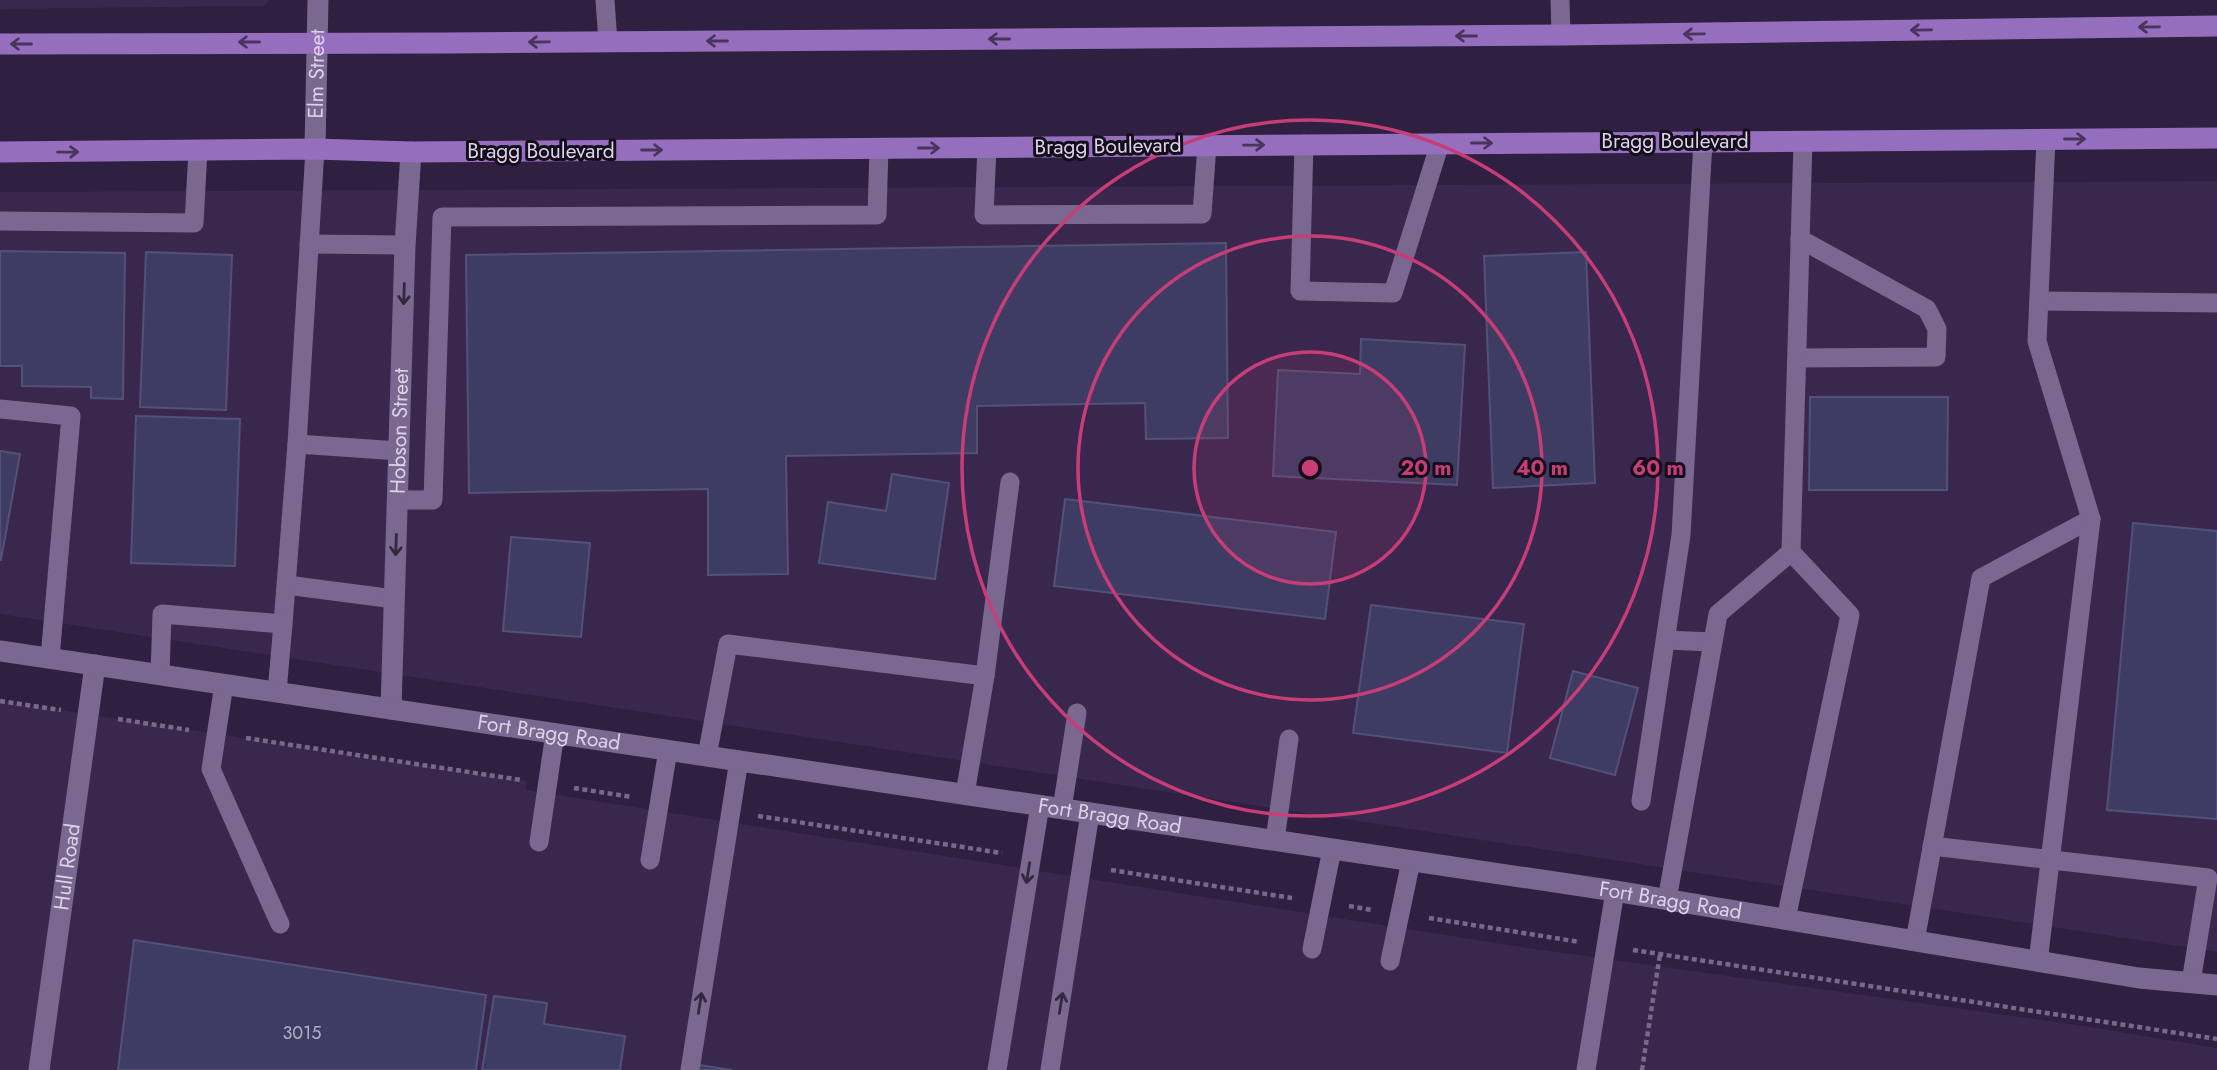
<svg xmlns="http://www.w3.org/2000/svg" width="2217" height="1070" font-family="Jost,sans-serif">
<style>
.built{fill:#39274e}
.building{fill:#3e3c62;stroke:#525178;stroke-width:2}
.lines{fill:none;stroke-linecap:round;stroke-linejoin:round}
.path{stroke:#776987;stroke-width:4.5;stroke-dasharray:5 3.5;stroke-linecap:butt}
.service{stroke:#7a6890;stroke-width:19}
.minor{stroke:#7a6890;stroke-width:21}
.tertiary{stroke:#7a6890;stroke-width:21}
.secondary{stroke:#7a6890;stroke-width:21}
.primary{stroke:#956fbe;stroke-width:21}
.oneway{stroke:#48345d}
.oneway2{stroke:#33283f}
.ring{fill:none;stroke:#c73d77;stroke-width:3.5}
.labels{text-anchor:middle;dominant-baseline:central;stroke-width:6;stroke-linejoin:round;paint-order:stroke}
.number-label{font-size:18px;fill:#b4adc7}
.street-label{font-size:21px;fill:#dcd3e9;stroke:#140d1c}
.centre{fill:#c73d77;stroke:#140d1c;stroke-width:3.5}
.ring-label{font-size:21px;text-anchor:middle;font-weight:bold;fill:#c73d77;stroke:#140d1c;stroke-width:6;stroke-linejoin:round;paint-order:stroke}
</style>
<rect width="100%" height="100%" fill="#2f1f41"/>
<g class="built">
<path d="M0,0H269L264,6L0,9Z"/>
<path d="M2217,181V952L0,614V192Z"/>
<path d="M0,701L527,781L526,790L1528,948L2077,1025L2217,1048V1070H0Z"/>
</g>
<g class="building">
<path d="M1226,243L1228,438L1146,439L1145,403L977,406V453L786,456L788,574L708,575V489L469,493L466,255Z"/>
<path d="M0,251L125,253L123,399L91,398V387L22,386V366H0Z"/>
<path d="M146,252L232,255L226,410L140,407Z"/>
<path d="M1586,252L1595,483L1493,488L1484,256Z"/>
<path d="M1361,339L1465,345L1457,485L1273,476L1278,370L1360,374Z"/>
<path d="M1810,397H1948L1947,490H1809Z"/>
<path d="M136,416L240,419L235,566L131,563Z"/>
<path d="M0,451L20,454L1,560H0Z"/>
<path d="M892,474L949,483L935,579L819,563L828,502L886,511Z"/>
<path d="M1065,499L1336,532L1325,619L1054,586Z"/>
<path d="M2133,523L2217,531V819L2107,810Z"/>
<path d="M511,537L590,543L581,637L503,631Z"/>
<path d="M1371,605L1524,624L1507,753L1353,733Z"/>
<path d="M1573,671L1638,688L1615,775L1550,758Z"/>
<path d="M134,940L486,995L476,1070H118Z"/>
<path d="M494,996L547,1003L544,1024L625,1036L620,1070H482Z"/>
<path d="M693,1064L732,1070H692Z"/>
</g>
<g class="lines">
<g class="path">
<path d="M0,701L61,710"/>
<path d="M118,719L189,730"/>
<path d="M246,738L521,780"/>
<path d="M574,788L632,797"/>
<path d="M758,816L1002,853"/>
<path d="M1111,870L1292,898"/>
<path d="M1349,906L1372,910"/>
<path d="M1429,918L1580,942"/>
<path d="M1633,950L2217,1039"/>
<path d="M1642,1070L1660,954"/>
</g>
<g class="service">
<path d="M605,0L608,42"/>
<path d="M1560,0L1561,35"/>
<path d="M1304,144L1300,291L1393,293L1440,143"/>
<path d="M987,147L984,215L1202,214L1207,145"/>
<path d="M0,221L194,223L198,150"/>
<path d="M309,244L405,245"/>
<path d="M2039,301L2217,303"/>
<path d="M1797,358L1936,357L1937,329L1927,309L1800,239"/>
<path d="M0,409L71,416L50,658"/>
<path d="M297,444L399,451"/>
<path d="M398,500H433L442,217L877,215L879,148"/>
<path d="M287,585L394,599"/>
<path d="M1666,640L1712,642"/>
<path d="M160,675L162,614L283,624L297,444L315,149"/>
<path d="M224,684L211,769L280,924"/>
<path d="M277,692L283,624"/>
<path d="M707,756L728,644L985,676L1010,482"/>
<path d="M965,794L985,676"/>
<path d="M1641,801L1681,535L1703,141"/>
<path d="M1062,809L1077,713"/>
<path d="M1275,840L1289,739"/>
<path d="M539,842L555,733"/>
<path d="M1932,846L2208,878L2191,982"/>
<path d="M650,860L668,750"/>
<path d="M1667,900L1718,614L1791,552L1803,141"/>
<path d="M1786,919L1850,615L1791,552"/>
<path d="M1915,941L1981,578L2091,519"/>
<path d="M1312,949L1332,849"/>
<path d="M1390,961L1411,861"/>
<path d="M2038,962L2091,519L2037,341L2046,139"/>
<path d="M690,1070L739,760"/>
<path d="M997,1070L1040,805"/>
<path d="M1050,1070L1090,813"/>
<path d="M1586,1070L1615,891"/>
</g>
<path class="minor" id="s1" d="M391,709L405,245L411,152"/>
<g class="tertiary">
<path id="s2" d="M315,149L318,0"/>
<path id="s3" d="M39,1070L95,665"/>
</g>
<path class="secondary" id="s4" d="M0,651L1615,891L2139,978L2217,985"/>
<g class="primary">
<path d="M0,44L447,43L1561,35L2217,26"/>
<path d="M0,152L315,149L411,152L2217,138"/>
</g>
</g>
<defs><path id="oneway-shaft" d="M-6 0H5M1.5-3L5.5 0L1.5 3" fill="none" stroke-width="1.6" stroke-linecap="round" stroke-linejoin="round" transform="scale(1.75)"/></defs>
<g class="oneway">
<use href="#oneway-shaft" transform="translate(2149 27) rotate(179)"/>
<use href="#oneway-shaft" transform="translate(1921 30) rotate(179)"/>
<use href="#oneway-shaft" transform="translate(1694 34) rotate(179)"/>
<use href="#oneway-shaft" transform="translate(1466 36) rotate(180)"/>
<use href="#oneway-shaft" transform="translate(999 39) rotate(180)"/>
<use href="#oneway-shaft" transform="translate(717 41) rotate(180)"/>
<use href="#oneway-shaft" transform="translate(249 42) rotate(180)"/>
<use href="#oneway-shaft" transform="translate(539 42) rotate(179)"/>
<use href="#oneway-shaft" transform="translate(21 44) rotate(180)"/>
<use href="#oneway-shaft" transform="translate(2075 139)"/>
<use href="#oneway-shaft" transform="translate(1482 143)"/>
<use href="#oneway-shaft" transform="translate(1254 145) rotate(-1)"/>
<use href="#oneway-shaft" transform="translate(929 148)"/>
<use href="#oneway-shaft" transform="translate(652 150)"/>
<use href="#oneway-shaft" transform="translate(68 152) rotate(-1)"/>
</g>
<g class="oneway2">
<use href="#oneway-shaft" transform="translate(404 294) rotate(92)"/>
<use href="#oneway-shaft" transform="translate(396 545) rotate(92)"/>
<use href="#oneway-shaft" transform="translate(1028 873) rotate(99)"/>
<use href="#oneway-shaft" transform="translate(700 1003) rotate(-81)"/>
<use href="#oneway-shaft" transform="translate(1061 1003) rotate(-81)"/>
</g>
<circle cx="1310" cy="468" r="116" fill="#c73d77" fill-opacity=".12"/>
<g class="ring">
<circle cx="1310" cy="468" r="116"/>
<circle cx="1310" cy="468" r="232"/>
<circle cx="1310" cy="468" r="348"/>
</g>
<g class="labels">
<g class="number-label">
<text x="302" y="1033">3015</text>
</g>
<g class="street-label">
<text stroke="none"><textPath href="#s2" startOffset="75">Elm Street</textPath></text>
<text x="1675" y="141">Bragg Boulevard</text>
<text transform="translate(1108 146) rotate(-1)">Bragg Boulevard</text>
<text x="541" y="151">Bragg Boulevard</text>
<text stroke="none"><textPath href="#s1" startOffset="278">Hobson Street</textPath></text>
<text stroke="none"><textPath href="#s4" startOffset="555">Fort Bragg Road</textPath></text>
<text stroke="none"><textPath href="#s4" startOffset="1122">Fort Bragg Road</textPath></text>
<text stroke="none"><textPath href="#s3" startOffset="205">Hull Road</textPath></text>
<text stroke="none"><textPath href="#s4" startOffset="1689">Fort Bragg Road</textPath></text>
</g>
</g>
<circle cx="1310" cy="468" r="10" class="centre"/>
<g class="ring-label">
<text x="1426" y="475">20 m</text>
<text x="1542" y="475">40 m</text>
<text x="1658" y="475">60 m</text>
</g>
</svg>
